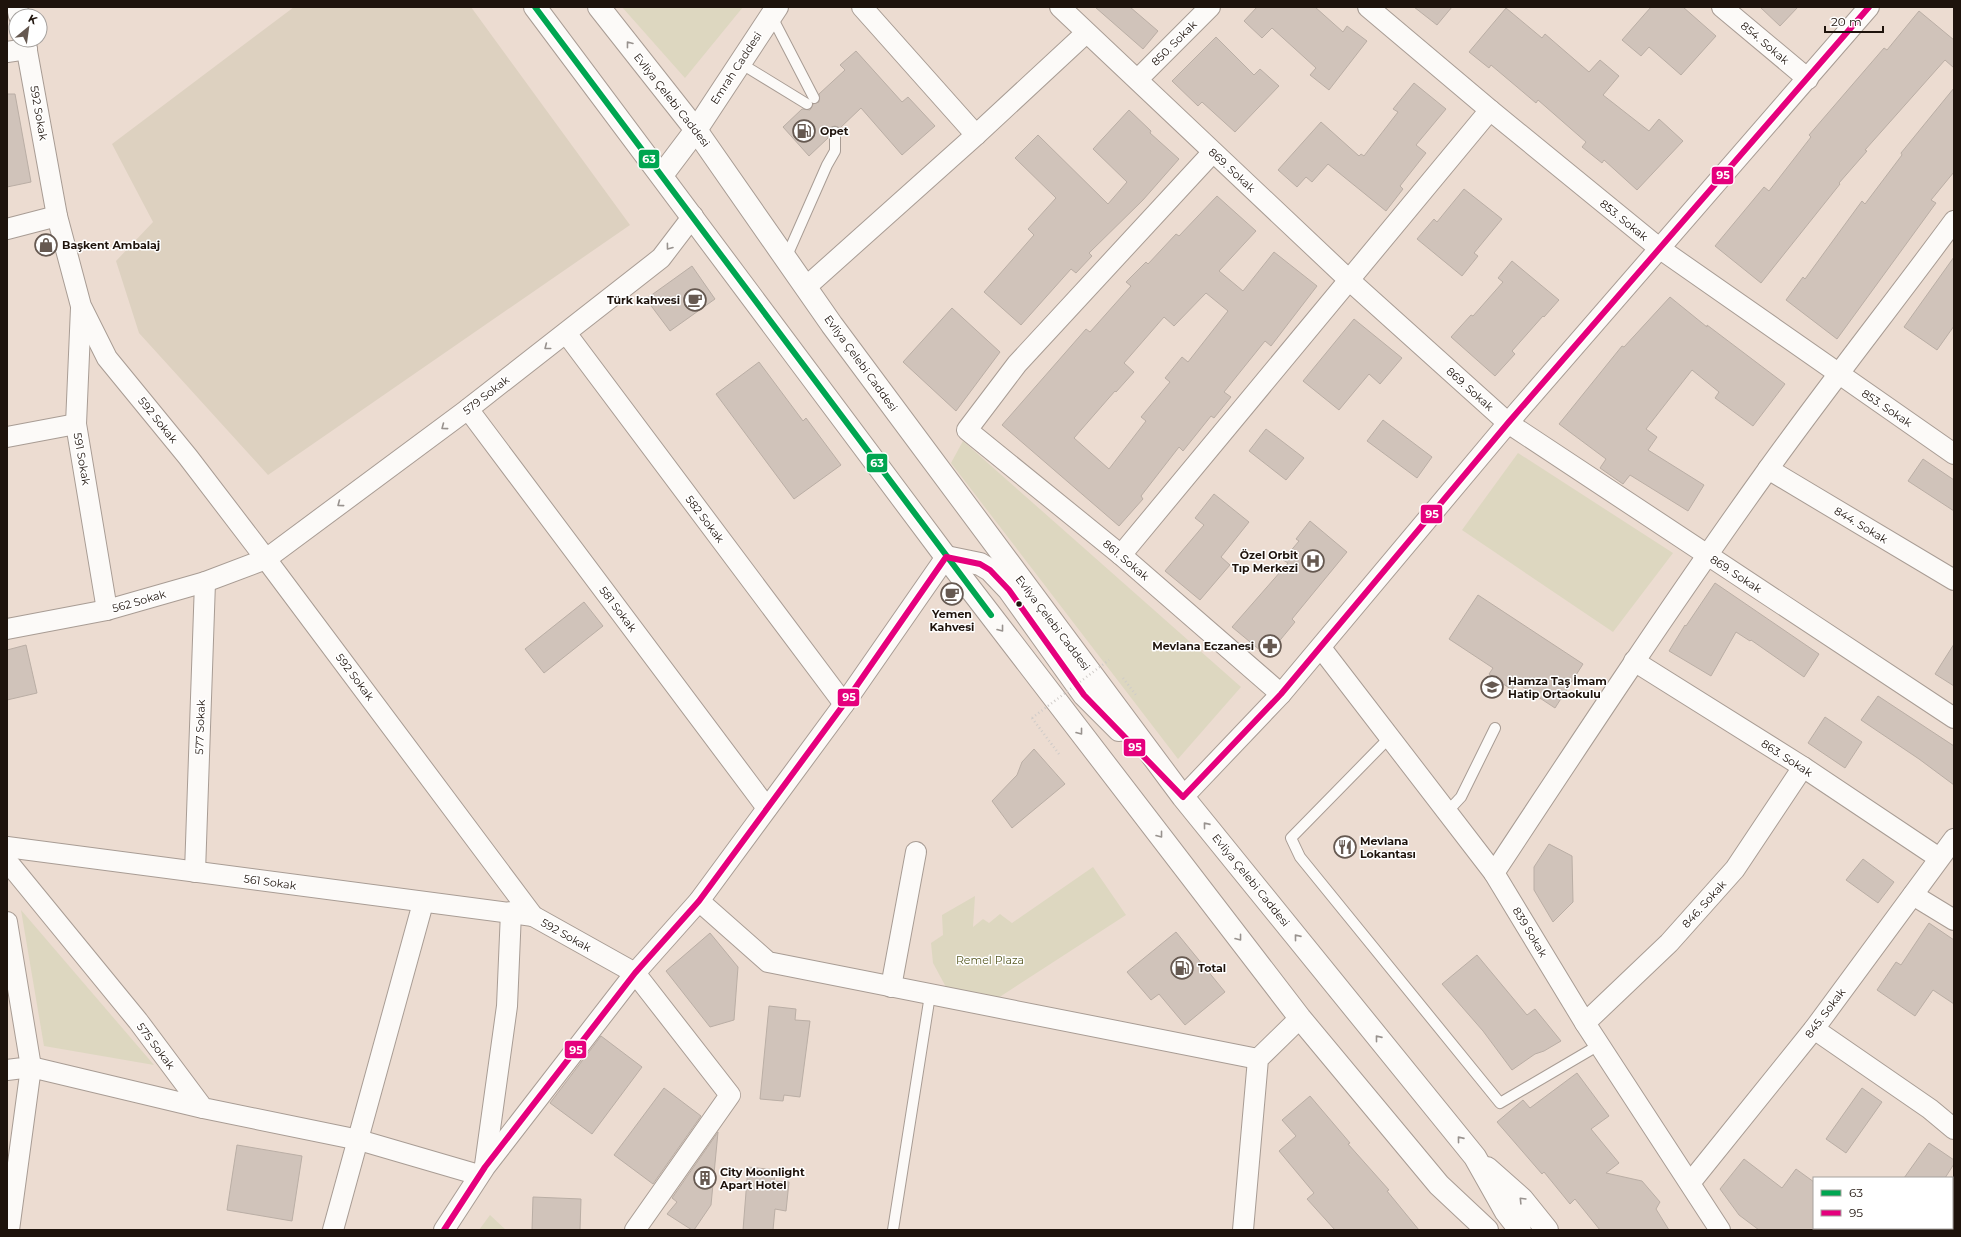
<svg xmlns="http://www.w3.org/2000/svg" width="1961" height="1237" font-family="Montserrat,sans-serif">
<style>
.commercial{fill:#ddd1c0}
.green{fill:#ddd7c0}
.building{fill:#d0c3ba;stroke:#baaea5;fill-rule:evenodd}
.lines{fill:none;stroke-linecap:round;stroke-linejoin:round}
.lane-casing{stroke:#a89c94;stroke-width:12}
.street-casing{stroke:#a89c94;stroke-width:22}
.secondary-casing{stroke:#a89c94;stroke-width:24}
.primary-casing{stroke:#a89c94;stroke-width:24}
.path{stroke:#cfcbc8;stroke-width:2.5;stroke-dasharray:1 3;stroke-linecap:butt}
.lane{stroke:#fcfaf8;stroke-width:10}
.street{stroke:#fcfaf8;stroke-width:20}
.secondary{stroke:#fcfaf8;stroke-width:22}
.primary{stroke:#fcfaf8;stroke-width:22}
.path-bridge{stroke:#cfcbc8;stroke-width:2.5;stroke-dasharray:1 3;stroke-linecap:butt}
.bus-1-casing{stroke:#fff;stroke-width:9}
.bus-2-casing{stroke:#fff;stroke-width:9}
.bus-1{stroke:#00a651;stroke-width:6}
.bus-2{stroke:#e5007d;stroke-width:6}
.oneway{stroke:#98928e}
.bus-dot{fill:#1e130c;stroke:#fff;stroke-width:1.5}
.labels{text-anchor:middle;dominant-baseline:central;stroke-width:3;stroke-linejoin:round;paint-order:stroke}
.street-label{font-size:11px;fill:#1e130c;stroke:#fff}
.poi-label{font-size:11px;font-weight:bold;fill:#1e130c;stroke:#fff;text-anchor:start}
.park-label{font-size:11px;fill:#575922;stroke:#fff}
.line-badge{stroke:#fff;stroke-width:1.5}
.badge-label{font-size:11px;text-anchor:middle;font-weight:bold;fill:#fff}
</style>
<rect width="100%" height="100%" fill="#ecdcd1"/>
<path class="commercial" d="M294,7H471L630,225L268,475L139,333L116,261L153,222L112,144Z"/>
<g class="green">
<path d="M622,7H743L685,78Z"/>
<path d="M963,441L1241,687L1178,759L951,463Z"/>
<path d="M1518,453L1673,553L1613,632L1462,530Z"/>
<path d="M1093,867L1126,915L995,1000L947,989L933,963L931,943L943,935L942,915L975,896L973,927L983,919L989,923L1000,914L1012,923Z"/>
<path d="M21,910L154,1065L44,1046Z"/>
<path d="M490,1215L506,1230H479Z"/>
</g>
<g class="building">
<path d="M1095,7H1130L1158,31L1143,49Z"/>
<path d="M1257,7H1315L1343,32L1347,26L1367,41L1329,90L1310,75L1316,68L1272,28L1262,38L1244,21Z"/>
<path d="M1414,7H1452L1437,25Z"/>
<path d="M1651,7H1683L1716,36L1681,75L1649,47L1641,56L1622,40Z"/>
<path d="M1760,7H1798L1780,26Z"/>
<path d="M1506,8L1542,38L1545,34L1589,72L1600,60L1619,76L1603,95L1649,131L1659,119L1683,141L1637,190L1604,160L1602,163L1582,147L1586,142L1538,100L1536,103L1491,65L1489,68L1469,52Z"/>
<path d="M1919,11L1954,40V68L1945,60L1865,150L1867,151L1839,183L1840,184L1761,283L1715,246L1764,187L1769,191L1811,137L1809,135L1884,48L1887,50Z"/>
<path d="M1216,37L1254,75L1260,69L1279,86L1235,132L1202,102L1198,106L1172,81Z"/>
<path d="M856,51L902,102L908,97L935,126L902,155L861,108L840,128L835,126L831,127L829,132L828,138L809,156L783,127L802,109L810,110L813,104L819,102V94L845,70L840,65Z"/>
<path d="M1414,83L1446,109L1416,145L1426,153L1400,186L1403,189L1386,211L1328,164L1312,182L1306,177L1297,187L1278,170L1321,122L1359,156L1361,154L1364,156L1398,112L1393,109Z"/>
<path d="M1954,88V172L1931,200L1936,203L1837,339L1786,300L1803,277L1805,279L1862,201L1865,204L1902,155L1901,153Z"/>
<path d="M7,94H15L31,182L7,187Z"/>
<path d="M1129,110L1151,131L1150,133L1179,159L1143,200L1089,253L1092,256L1076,273L1071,269L1021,325L984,292L1034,235L1028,229L1056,198L1015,158L1038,135L1108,204L1127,182L1093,149Z"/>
<path d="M1464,189L1502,219L1474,253L1478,256L1462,276L1417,239L1434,219L1437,222Z"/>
<path d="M1217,196L1256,231L1219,271L1243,291L1274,252L1317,286L1271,346L1265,341L1224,392L1231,397L1214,418L1211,416L1183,451L1179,447L1141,496L1143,499L1119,526L1002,425L1086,329L1090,332L1131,286L1126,282L1146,262L1148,264L1176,234L1179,236ZM1206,293L1228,311L1188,362L1182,357L1165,378L1170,382L1141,417L1146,421L1109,469L1074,438L1115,391L1116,392L1134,372L1124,363L1164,317L1174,326Z"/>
<path d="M1954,257V326L1937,350L1904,327Z"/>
<path d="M1512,261L1559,300L1544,317L1543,316L1512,351L1515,354L1495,376L1451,337L1471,315L1473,316L1503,282L1498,278Z"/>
<path d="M692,266L715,299L670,331L646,299Z"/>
<path d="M1670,297L1707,327V325L1785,384L1753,426L1715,398L1719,392L1692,370L1646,429L1657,437L1648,450L1704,485L1688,511L1630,475L1623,484L1600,468L1606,459L1559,424L1622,346L1624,347Z"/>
<path d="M952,308L1000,352L956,411L903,362Z"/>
<path d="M1354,319L1402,358L1380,384L1369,374L1339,410L1303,381Z"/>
<path d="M759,362L803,421L806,418L841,465L794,499L716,394Z"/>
<path d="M1383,420L1432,457L1417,478L1367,441Z"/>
<path d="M1266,429L1304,458L1286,480L1249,451Z"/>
<path d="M1923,459L1954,480V511L1908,481Z"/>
<path d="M1214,494L1249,522L1221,557L1230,565L1200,600L1165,571L1204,525L1195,518Z"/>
<path d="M1310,521L1347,552L1292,619L1295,622L1267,656L1232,627L1288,563L1283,560L1299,541L1296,539Z"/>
<path d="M1715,583L1819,654L1804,677L1751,640L1750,641L1736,632L1711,676L1669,651L1685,625L1686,626Z"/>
<path d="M1478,595L1583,664L1555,708L1517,683L1512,690L1489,674L1493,668L1449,639Z"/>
<path d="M584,602L603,626L544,673L525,649Z"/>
<path d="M1954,644V686L1935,674Z"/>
<path d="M26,645L37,693L7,700V650Z"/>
<path d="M1878,696L1954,746V785L1919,759L1861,720Z"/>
<path d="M1825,717L1862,742L1845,768L1808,743Z"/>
<path d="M1034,749L1065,784L1012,828L992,801L1017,775L1022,762Z"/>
<path d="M1549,844L1572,856L1573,902L1553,922L1534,890V867Z"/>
<path d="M1863,859L1894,882L1878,903L1846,880Z"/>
<path d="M1929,923L1954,940V1004L1933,990L1915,1016L1877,990L1896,962L1901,965Z"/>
<path d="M1176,932L1225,992L1185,1025L1159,994L1151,1000L1127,972Z"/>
<path d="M710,933L738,967L734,1020L710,1027L666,971Z"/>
<path d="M1477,955L1527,1015L1535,1009L1561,1041L1544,1051L1535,1054L1512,1070L1483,1031L1442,984Z"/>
<path d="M769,1006L796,1009L795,1020L810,1021L800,1097L784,1095L783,1101L760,1099Z"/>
<path d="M601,1036L642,1067L592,1134L550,1103Z"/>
<path d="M1577,1073L1609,1116L1591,1129L1619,1163L1606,1173L1642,1181L1660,1202L1656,1209L1669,1230H1600L1575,1199L1570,1204L1544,1172L1542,1174L1497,1122L1523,1100L1530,1108Z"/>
<path d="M664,1088L701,1116L653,1184L614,1155Z"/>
<path d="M1862,1088L1882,1102L1846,1153L1826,1139Z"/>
<path d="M1310,1096L1350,1143L1348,1144L1389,1190L1387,1191L1419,1230H1335L1307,1199L1314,1193L1279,1151L1296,1136L1282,1120Z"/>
<path d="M718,1132L711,1205L694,1230H692L667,1214L677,1202L672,1198Z"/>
<path d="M1929,1143L1954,1160V1164L1945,1178H1904Z"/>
<path d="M237,1145L302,1156L292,1221L227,1210Z"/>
<path d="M1744,1159L1782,1188L1796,1169L1814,1182V1230H1759L1739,1215L1720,1189Z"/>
<path d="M748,1167L776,1170L774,1181L789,1182L786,1211L775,1209L773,1230H743Z"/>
<path d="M533,1197L581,1199L580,1230H532Z"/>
</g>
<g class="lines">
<g class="lane-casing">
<g id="lane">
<path d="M771,15L814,98"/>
<path d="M740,63L807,104"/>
<path d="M786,258L827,165L835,151V132"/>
<path d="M1390,737L1291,838L1300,857L1500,1103L1599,1045"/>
<path d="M1448,811L1461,797L1495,728"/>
<path d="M893,1230L930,995"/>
</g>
</g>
<g class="street-casing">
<g id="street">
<path d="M17,7L19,16"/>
<path d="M862,7L976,135"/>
<path d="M1060,7L1349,280L1508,423L1954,718"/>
<path d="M1368,7L1490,110L1659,248L1954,454"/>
<path d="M1722,7L1808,79"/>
<path d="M25,40L57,216L81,306L107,358L188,457L266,559L533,916L635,973L730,1095L635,1230"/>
<path d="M7,52L27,49"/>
<path d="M1138,79L1210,7"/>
<path d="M1213,152L1017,364L967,430L1121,555L1281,694"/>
<path d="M7,229L57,216"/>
<path d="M806,287L976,135L1086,33"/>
<path d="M81,308L76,424L107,610"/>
<path d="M566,333L844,704"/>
<path d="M468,409L767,808"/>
<path d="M7,437L76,424"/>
<path d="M1768,469L1954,580"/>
<path d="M1121,555L1490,110"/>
<path d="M7,629L107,610L205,582L266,559L468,409L661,258L693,216"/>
<path d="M1321,648L1494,873L1585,1023L1720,1230"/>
<path d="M1634,661L1803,767L1939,858"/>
<path d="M1183,797L1281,694L1508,423L1869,7"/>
<path d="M7,847L533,916"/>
<path d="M7,861L138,1021L203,1108L359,1140L479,1175"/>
<path d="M195,872L205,582"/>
<path d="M1494,873C1583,738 1672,603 1766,472C1827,387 1892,305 1954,221"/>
<path d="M1913,895L1954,920"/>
<path d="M699,901L768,962L1258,1059"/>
<path d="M7,922L31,1067L7,1070"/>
<path d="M891,987L916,852"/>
<path d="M1585,1023L1669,943L1735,869L1803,767"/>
<path d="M1814,1029L1930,1109L1954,1129"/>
<path d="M485,1165L507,1006L511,912"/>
<path d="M1690,1183L1814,1029L1954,839"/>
<path d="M9,1230L31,1067L203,1108"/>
<path d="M333,1230L423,903"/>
<path d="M444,1230L485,1167L635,973L699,901L844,704L946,557"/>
<path d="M1243,1230L1258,1059L1300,1018"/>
</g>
</g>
<g class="secondary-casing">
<path id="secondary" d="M662,175L696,130L777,7"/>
</g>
<g class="primary-casing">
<g id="primary">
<path d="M535,7L946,557L1300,1018L1439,1185L1487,1230"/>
<path d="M599,7L696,130L832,325L1183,797L1475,1157L1506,1212L1520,1230"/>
<path d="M946,557L980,564L990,570L1009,590L1084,695L1119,730"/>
<path d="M1487,1168L1522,1199L1547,1230"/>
</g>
</g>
<g class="path">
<path d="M1123,678L1136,695"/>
<path d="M1032,718L1059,754"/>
</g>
<use href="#lane" class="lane"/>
<use href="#street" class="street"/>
<use href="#secondary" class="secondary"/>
<use href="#primary" class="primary"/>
<path class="path-bridge" d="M1032,718L1109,660"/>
<g class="bus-1-casing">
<path id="bus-1" d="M535,7L991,615"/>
</g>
<g class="bus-2-casing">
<path id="bus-2" d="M444,1230L485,1167L635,973L699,901L844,704L946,557L980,564L990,570L1009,590L1084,695L1183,797L1281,694L1508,423L1869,7"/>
</g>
<use href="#bus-1" class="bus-1"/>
<use href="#bus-2" class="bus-2"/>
</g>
<defs><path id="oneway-chevron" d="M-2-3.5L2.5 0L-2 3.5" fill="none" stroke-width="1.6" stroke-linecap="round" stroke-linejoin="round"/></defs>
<g class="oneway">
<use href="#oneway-chevron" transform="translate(629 44) rotate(-128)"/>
<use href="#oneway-chevron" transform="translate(669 247) rotate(127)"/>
<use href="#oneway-chevron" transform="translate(547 347) rotate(142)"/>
<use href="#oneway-chevron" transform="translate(444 427) rotate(143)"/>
<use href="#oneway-chevron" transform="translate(340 504) rotate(143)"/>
<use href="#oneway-chevron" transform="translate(1001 629) rotate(52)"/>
<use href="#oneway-chevron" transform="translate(1080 732) rotate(52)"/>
<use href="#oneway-chevron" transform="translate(1206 825) rotate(-129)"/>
<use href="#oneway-chevron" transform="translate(1160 835) rotate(52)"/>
<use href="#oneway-chevron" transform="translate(1297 937) rotate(-129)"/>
<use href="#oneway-chevron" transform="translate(1239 938) rotate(52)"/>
<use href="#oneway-chevron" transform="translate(1378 1038) rotate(-129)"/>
<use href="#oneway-chevron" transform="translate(1460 1139) rotate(-129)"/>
<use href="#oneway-chevron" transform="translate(1522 1200) rotate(-134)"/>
</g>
<defs>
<g id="fuel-ring" transform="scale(1.15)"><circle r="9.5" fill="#fff" stroke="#665951" stroke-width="1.5"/><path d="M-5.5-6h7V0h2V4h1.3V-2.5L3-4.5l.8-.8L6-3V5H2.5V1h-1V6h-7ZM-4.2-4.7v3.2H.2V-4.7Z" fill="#665951"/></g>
<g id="shop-ring" transform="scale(1.15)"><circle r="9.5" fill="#fff" stroke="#665951" stroke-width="1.5"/><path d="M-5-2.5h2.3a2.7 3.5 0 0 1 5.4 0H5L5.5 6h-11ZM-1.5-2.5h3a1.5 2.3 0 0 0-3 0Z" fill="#665951"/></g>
<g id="cafe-ring" transform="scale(1.15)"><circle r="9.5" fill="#fff" stroke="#665951" stroke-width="1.5"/><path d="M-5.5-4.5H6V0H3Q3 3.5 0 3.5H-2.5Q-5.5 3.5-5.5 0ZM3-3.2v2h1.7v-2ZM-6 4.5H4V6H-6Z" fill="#665951"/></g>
<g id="hospital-ring" transform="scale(1.15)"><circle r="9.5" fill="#fff" stroke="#665951" stroke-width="1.5"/><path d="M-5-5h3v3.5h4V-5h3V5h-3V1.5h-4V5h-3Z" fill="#665951"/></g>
<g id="pharmacy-ring" transform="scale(1.15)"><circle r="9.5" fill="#fff" stroke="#665951" stroke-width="1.5"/><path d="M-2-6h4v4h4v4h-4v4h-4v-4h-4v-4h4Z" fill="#665951"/></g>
<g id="school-ring" transform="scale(1.15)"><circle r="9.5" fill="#fff" stroke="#665951" stroke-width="1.5"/><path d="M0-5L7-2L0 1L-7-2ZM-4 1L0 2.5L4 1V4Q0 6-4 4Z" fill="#665951"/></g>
<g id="restaurant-ring" transform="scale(1.15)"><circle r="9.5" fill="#fff" stroke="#665951" stroke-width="1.5"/><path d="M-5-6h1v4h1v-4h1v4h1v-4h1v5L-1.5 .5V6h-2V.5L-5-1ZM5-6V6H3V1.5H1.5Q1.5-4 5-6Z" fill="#665951"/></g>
<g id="building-ring" transform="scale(1.15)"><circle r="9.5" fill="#fff" stroke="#665951" stroke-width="1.5"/><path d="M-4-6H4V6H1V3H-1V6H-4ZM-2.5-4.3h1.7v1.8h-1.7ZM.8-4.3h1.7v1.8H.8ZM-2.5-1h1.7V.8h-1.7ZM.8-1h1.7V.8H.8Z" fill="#665951"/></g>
</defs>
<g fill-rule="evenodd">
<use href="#fuel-ring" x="804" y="131"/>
<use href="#shop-ring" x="46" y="245"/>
<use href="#cafe-ring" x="695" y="300"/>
<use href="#hospital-ring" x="1313" y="561"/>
<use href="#cafe-ring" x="952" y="594"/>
<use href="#pharmacy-ring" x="1270" y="646"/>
<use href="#school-ring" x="1492" y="687"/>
<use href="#restaurant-ring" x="1345" y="847"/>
<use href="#fuel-ring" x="1182" y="968"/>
<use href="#building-ring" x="705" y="1178"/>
</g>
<circle class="bus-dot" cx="1019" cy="604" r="3.5"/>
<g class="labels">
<g class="street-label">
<text transform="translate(1174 43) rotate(-45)">850. Sokak</text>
<text transform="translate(1765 43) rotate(40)">854. Sokak</text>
<text transform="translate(736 68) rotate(-57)">Emrah Caddesi</text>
<text transform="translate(672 100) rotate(52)">Evliya Çelebi Caddesi</text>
<text transform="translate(39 113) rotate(80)">592 Sokak</text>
<text transform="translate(1232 170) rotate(43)">869. Sokak</text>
<text transform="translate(1624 220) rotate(39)">853. Sokak</text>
<text transform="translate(861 363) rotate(54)">Evliya Çelebi Caddesi</text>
<text transform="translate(1470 389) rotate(42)">869. Sokak</text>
<text transform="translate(486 395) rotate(-38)">579 Sokak</text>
<text transform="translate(1887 408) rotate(34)">853. Sokak</text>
<text transform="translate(158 420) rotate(51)">592 Sokak</text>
<text transform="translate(82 459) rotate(80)">591 Sokak</text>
<text transform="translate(705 519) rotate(53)">582 Sokak</text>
<text transform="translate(1861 525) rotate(31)">844. Sokak</text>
<text transform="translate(1126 560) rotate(40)">861. Sokak</text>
<text transform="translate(1736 574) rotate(33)">869. Sokak</text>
<text transform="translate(139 601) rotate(-16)">562 Sokak</text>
<text transform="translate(618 609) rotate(53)">581 Sokak</text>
<text transform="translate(1053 623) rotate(53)">Evliya Çelebi Caddesi</text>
<text transform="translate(355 677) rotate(53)">592 Sokak</text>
<text transform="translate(200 727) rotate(-88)">577 Sokak</text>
<text transform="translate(1787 758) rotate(33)">863. Sokak</text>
<text transform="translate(1251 880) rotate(51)">Evliya Çelebi Caddesi</text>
<text transform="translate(270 882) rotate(8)">561 Sokak</text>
<text transform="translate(1704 904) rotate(-48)">846. Sokak</text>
<text transform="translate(1530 932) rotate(59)">839 Sokak</text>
<text transform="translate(566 935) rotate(29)">592 Sokak</text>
<text transform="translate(1825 1013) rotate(-53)">845. Sokak</text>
<text transform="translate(156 1046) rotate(53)">575 Sokak</text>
</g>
<g class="poi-label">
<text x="820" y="131">Opet</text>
<text x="62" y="245">Başkent Ambalaj</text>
<text x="680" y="300" text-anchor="end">Türk kahvesi</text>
<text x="1298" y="555" text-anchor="end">Özel Orbit<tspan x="1298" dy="13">Tıp Merkezi</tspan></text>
<text x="952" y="614" text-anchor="middle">Yemen<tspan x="952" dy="13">Kahvesi</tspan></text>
<text x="1254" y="646" text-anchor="end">Mevlana Eczanesi</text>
<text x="1508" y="681">Hamza Taş İmam<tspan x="1508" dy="13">Hatip Ortaokulu</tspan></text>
<text x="1360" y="841">Mevlana<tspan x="1360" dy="13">Lokantası</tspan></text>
<text x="1198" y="968">Total</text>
<text x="720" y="1172">City Moonlight<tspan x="720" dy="13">Apart Hotel</tspan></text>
</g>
<g class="park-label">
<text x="990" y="960">Remel Plaza</text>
</g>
</g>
<g class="line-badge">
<rect x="638" y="149" width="22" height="20" rx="4" fill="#00a651"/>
<rect x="1711" y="166" width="23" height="19" rx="4" fill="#e5007d"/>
<rect x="866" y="453" width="22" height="20" rx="4" fill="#00a651"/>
<rect x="1420" y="504" width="23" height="20" rx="4" fill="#e5007d"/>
<rect x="837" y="688" width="23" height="19" rx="4" fill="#e5007d"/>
<rect x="1123" y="738" width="23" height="19" rx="4" fill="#e5007d"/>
<rect x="564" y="1040" width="23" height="19" rx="4" fill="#e5007d"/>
</g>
<g class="badge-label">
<text x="649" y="163">63</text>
<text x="1723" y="179">95</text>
<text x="877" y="467">63</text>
<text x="1432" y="518">95</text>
<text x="849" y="701">95</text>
<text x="1135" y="751">95</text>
<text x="576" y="1054">95</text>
</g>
<rect width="1961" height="1237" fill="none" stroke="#1e130c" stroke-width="16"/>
<rect x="1813" y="1177" width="140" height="52" fill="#ffffff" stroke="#a5a19e"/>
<rect x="1821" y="1190" width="20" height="6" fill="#00a651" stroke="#a5a19e"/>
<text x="1849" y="1197" font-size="12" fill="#1e130c">63</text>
<rect x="1821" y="1210" width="20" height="6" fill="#e5007d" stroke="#a5a19e"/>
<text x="1849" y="1217" font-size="12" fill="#1e130c">95</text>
<g transform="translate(28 28) rotate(29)"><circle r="19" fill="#ffffff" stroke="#a5a19e"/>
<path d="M0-3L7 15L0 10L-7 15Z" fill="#665951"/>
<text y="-6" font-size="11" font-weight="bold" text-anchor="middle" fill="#1e130c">K</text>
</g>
<path d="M1825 26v6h58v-6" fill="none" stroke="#1e130c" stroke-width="2"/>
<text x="1831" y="26" font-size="12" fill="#1e130c" stroke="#ffffff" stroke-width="3" paint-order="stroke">20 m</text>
</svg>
